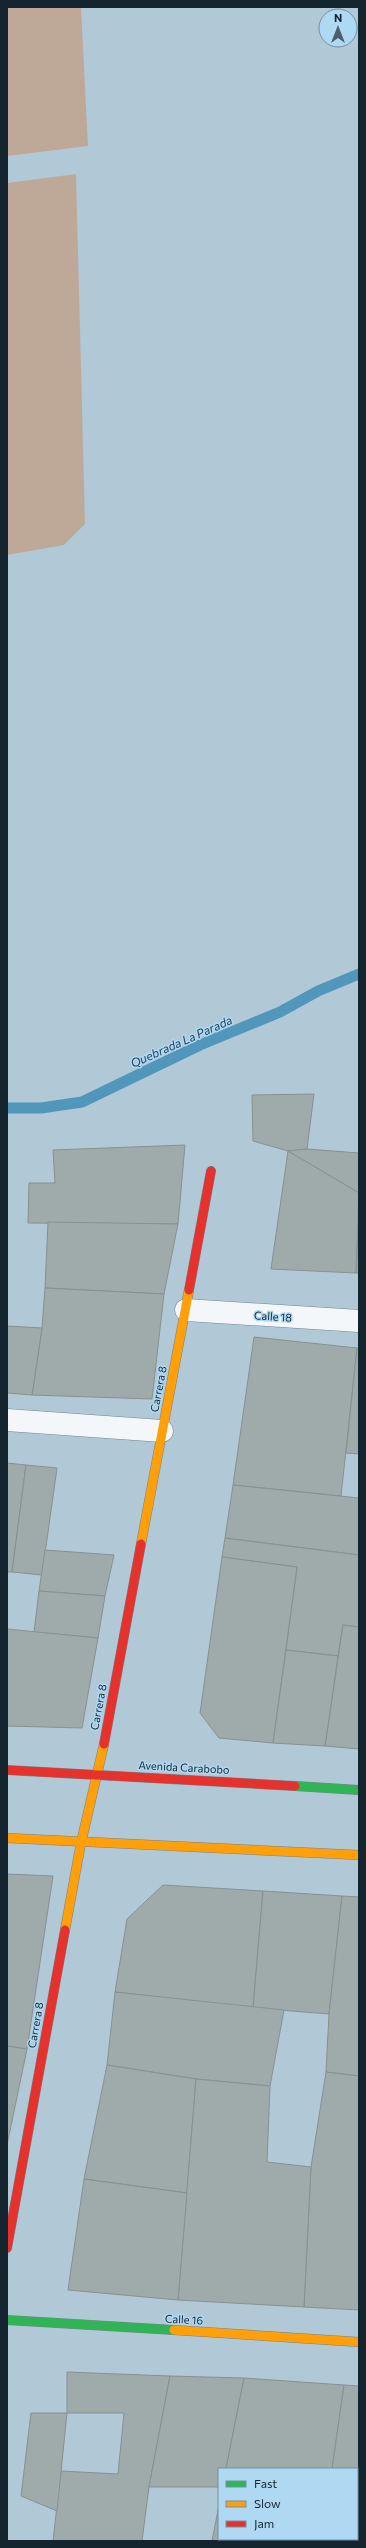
<svg xmlns="http://www.w3.org/2000/svg" width="366" height="2548" font-family="Commissioner,sans-serif">
<style>
.green{fill:#bea999}
.lines{fill:none;stroke-linecap:round;stroke-linejoin:round}
.stream{stroke:#5196bb;stroke-width:11}
.building{fill:#9fabaa;stroke:#869191}
.street-casing{stroke:#72848f;stroke-width:23}
.fast-casing{stroke:#72848f;stroke-width:10}
.slow-casing{stroke:#72848f;stroke-width:10}
.jam-casing{stroke:#72848f;stroke-width:10}
.street{stroke:#f3f7f9;stroke-width:22}
.fast{stroke:#30b455;stroke-width:9}
.slow{stroke:#ff9f0a;stroke-width:9}
.jam{stroke:#e5322d;stroke-width:9}
.labels{text-anchor:middle;dominant-baseline:central;stroke-width:3;stroke-linejoin:round;paint-order:stroke}
.street-label{font-size:11px;fill:#15252f;stroke:#afd8f3}
.water-label{font-size:12px;font-style:italic;fill:#21455a;stroke:#afd8f3}
</style>
<rect width="100%" height="100%" fill="#b1c8d7"/>
<g class="green">
<path d="M7,7H81L88,146L7,156Z"/>
<path d="M76,174L85,524L64,545L7,555V183Z"/>
</g>
<g class="lines">
<path class="stream" d="M7,1108H41L82,1102L200,1045L280,1012L318,991L359,974"/>
</g>
<g class="building">
<path d="M314,1094L307,1149L288,1151L253,1141L252,1095Z"/>
<path d="M185,1145L178,1224L28,1223L29,1183H55L53,1150Z"/>
<path d="M307,1149L359,1153V1193L288,1151Z"/>
<path d="M288,1151L359,1193L356,1273L271,1269Z"/>
<path d="M359,1213V1273H356Z"/>
<path d="M48,1222L178,1224L164,1294L45,1288Z"/>
<path d="M45,1288L164,1294L152,1399L32,1395L42,1328Z"/>
<path d="M7,1326L42,1328L32,1395L7,1393Z"/>
<path d="M254,1337L357,1348L341,1496L233,1485Z"/>
<path d="M357,1348H359V1454L346,1453Z"/>
<path d="M7,1463L26,1465L12,1572H7Z"/>
<path d="M26,1465L57,1468L42,1575L12,1572Z"/>
<path d="M233,1485L359,1498V1555L225,1538Z"/>
<path d="M225,1538L359,1555V1627L343,1625L338,1656L286,1650L297,1567L222,1557Z"/>
<path d="M45,1550L114,1555L105,1596L39,1591Z"/>
<path d="M222,1557L297,1567L273,1743L219,1738L200,1713Z"/>
<path d="M39,1591L105,1596L98,1638L34,1632Z"/>
<path d="M343,1625L359,1627V1749L325,1746Z"/>
<path d="M7,1629L98,1638L82,1728L7,1726Z"/>
<path d="M286,1650L338,1656L325,1746L273,1743Z"/>
<path d="M7,1874L53,1876L27,2049L7,2046Z"/>
<path d="M163,1885L263,1891L253,2008L115,1992L127,1919Z"/>
<path d="M263,1891L342,1896L329,2014L253,2008Z"/>
<path d="M342,1896L359,1897V2076L326,2072L329,2014Z"/>
<path d="M115,1992L284,2010L270,2086L196,2079L107,2065Z"/>
<path d="M7,2046L27,2049L7,2145Z"/>
<path d="M107,2065L196,2079L187,2193L84,2179Z"/>
<path d="M326,2072L359,2076V2310L304,2307L311,2167Z"/>
<path d="M196,2079L270,2086L267,2162L311,2167L304,2307L178,2300Z"/>
<path d="M84,2179L187,2193L178,2300L68,2290Z"/>
<path d="M67,2372L170,2376L149,2487L142,2541H53L61,2471L118,2474L124,2413H67Z"/>
<path d="M170,2376L244,2378L226,2469H219V2487H149Z"/>
<path d="M244,2378L344,2385L332,2469H226Z"/>
<path d="M344,2385L359,2386V2541H321V2539H357V2469H332Z"/>
<path d="M31,2413H67L57,2511L21,2496Z"/>
<path d="M219,2505V2539H321V2541H212Z"/>
</g>
<g class="lines">
<g class="street-casing">
<g id="street">
<path d="M186,1310L359,1321"/>
<path d="M7,1420L162,1431"/>
</g>
</g>
<g class="fast-casing">
<g id="fast">
<path d="M295,1786L359,1790"/>
<path d="M7,2320L174,2330"/>
</g>
</g>
<g class="slow-casing">
<g id="slow">
<path d="M141,1544L189,1290"/>
<path d="M7,1838L359,1855"/>
<path d="M65,1930L81,1843L104,1744"/>
<path d="M174,2330L359,2342"/>
</g>
</g>
<g class="jam-casing">
<g id="jam">
<path d="M189,1290L211,1171"/>
<path d="M104,1744L141,1544"/>
<path d="M7,1770L295,1786"/>
<path d="M7,2248L65,1930"/>
</g>
</g>
<use href="#street" class="street"/>
<use href="#fast" class="fast"/>
<use href="#slow" class="slow"/>
<use href="#jam" class="jam"/>
</g>
<g class="labels">
<g class="street-label">
<text transform="translate(273 1316) rotate(4)">Calle 18</text>
<text transform="translate(158 1389) rotate(-79)">Carrera 8</text>
<text transform="translate(98 1707) rotate(-79)">Carrera 8</text>
<text transform="translate(184 1767) rotate(3)">Avenida Carabobo</text>
<text transform="translate(35 2025) rotate(-80)">Carrera 8</text>
<text transform="translate(184 2319) rotate(3)">Calle 16</text>
</g>
<g class="water-label">
<text transform="translate(181 1041) rotate(-24)">Quebrada La Parada</text>
</g>
</g>
<rect width="366" height="2548" fill="none" stroke="#15252f" stroke-width="16"/>
<rect x="218" y="2468" width="140" height="72" fill="#afd8f3" stroke="#7190a5"/>
<rect x="226" y="2481" width="20" height="6" fill="#30b455" stroke="#7190a5"/>
<text x="254" y="2488" font-size="12" fill="#15252f">Fast</text>
<rect x="226" y="2501" width="20" height="6" fill="#ff9f0a" stroke="#7190a5"/>
<text x="254" y="2508" font-size="12" fill="#15252f">Slow</text>
<rect x="226" y="2521" width="20" height="6" fill="#e5322d" stroke="#7190a5"/>
<text x="254" y="2528" font-size="12" fill="#15252f">Jam</text>
<g transform="translate(338 28)"><circle r="19" fill="#afd8f3" stroke="#7190a5"/>
<path d="M0-3L7 15L0 10L-7 15Z" fill="#4c5e6a"/>
<text y="-6" font-size="11" font-weight="bold" text-anchor="middle" fill="#15252f">N</text>
</g>
</svg>
